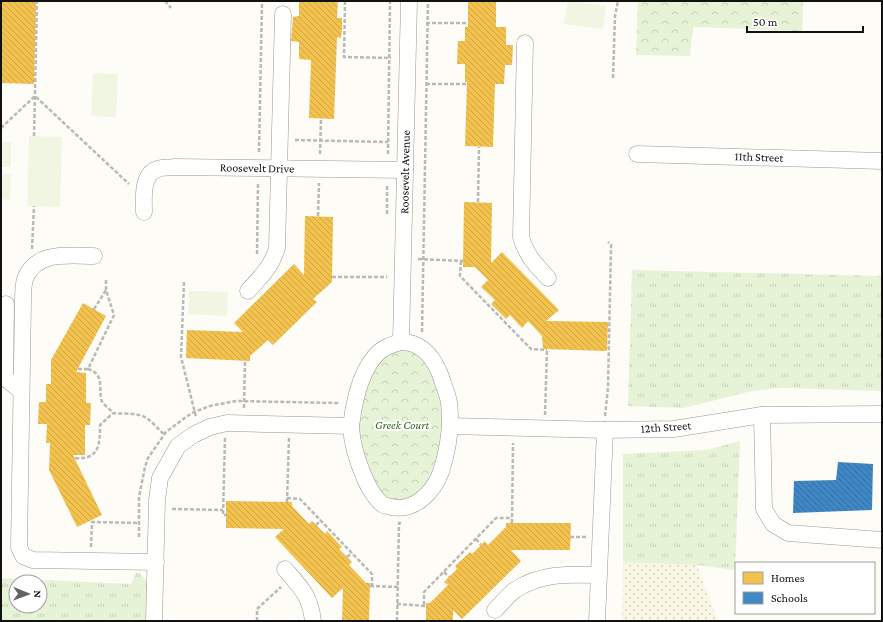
<svg xmlns="http://www.w3.org/2000/svg" width="883" height="622" font-family="'Crimson Pro',serif">
<style>
.farmland{fill:url(#farmland-dots)}
.grass{fill:url(#grass-tufts);fill-rule:evenodd}
.park{fill:url(#park-crowns)}
.pitch{fill:#f0f6e1}
.homes{fill:url(#homes-back-hatch)}
.schools{fill:url(#schools-back-hatch)}
.lines{fill:none;stroke-linecap:round;stroke-linejoin:round}
.minor-casing{stroke:#979795;stroke-width:17}
.path{stroke:#b9b9b8;stroke-width:2.5;stroke-dasharray:4 2;stroke-linecap:butt}
.minor{stroke:#fffffe;stroke-width:16}
.labels{text-anchor:middle;dominant-baseline:central;stroke-width:4;stroke-linejoin:round;paint-order:stroke}
.street-label{font-size:12px;fill:#111;stroke:#fff}
.park-label{font-size:12px;font-style:italic;fill:#2f6b1f;stroke:#fff}
</style>
<defs>
<pattern id="farmland-dots" width="8" height="8" patternUnits="userSpaceOnUse"><rect width="8" height="8" fill="#f9f7e4"/><path d="M2 2h.1M6 6h.1" fill="none" stroke="#d4d3c3" stroke-width="1.8" stroke-linecap="round"/></pattern>
<pattern id="grass-tufts" width="24" height="20" patternUnits="userSpaceOnUse"><rect width="24" height="20" fill="#e7f3d7"/><path d="M3 7l-1-3M5 7V3M7 7l1-3M15 17l-1-3M17 17v-4M19 17l1-3" fill="none" stroke="#c5cfb8"/></pattern>
<pattern id="park-crowns" width="20" height="18" patternUnits="userSpaceOnUse"><rect width="20" height="18" fill="#e7f3d7"/><path d="M2 6a3 3 0 1 1 6 0M12 15a3 3 0 1 1 6 0" fill="none" stroke="#c5cfb8"/></pattern>
<pattern id="homes-back-hatch" width="6" height="6" patternUnits="userSpaceOnUse"><rect width="6" height="6" fill="#f2c14e"/><path d="M-1 5l2 2M0 0l6 6M5-1l2 2" fill="none" stroke="#cea543"/></pattern>
<pattern id="schools-back-hatch" width="6" height="6" patternUnits="userSpaceOnUse"><rect width="6" height="6" fill="#3f88c5"/><path d="M-1 5l2 2M0 0l6 6M5-1l2 2" fill="none" stroke="#336e9f"/></pattern>
</defs>
<rect width="100%" height="100%" fill="#fdfcf7"/>
<path class="farmland" d="M623,562L697,565L718,621H622Z"/>
<g class="grass">
<path d="M632,270L882,276V391L781,388L752,391L683,408L628,406Z"/>
<path d="M740,441L735,570L697,565L623,562V454L706,450Z"/>
<path d="M136,572L140,573L147,582L146,621H1V578L131,584ZM16,582H40V606H16Z"/>
</g>
<g class="park">
<path d="M638,1H803L802,31L693,27L690,56L636,55Z"/>
<path d="M406,349L425,358L439,387L444,424L438,462L427,487L402,502L384,497L369,474L360,440V414L367,387L373,372L387,354Z"/>
</g>
<g class="pitch">
<path d="M568,1L606,6L603,29L564,24Z"/>
<path d="M93,73L118,74L116,117L91,116Z"/>
<path d="M29,136L62,137L60,207L27,206Z"/>
<rect x="1" y="142" width="10" height="25"/>
<path d="M1,174H11L10,200L1,199Z"/>
<path d="M189,291L228,292L227,316L188,314Z"/>
</g>
<g class="homes">
<path d="M1,1H36L34,84L1,83Z"/>
<path d="M299,1H338L337,18H342V29L341,38L337,37L334,119L309,118L311,60L299,59V42L291,41L293,17L299,16Z"/>
<path d="M468,1H496V27H506V45H513L512,65H505L504,84H495L493,147L465,146L467,82H465V64H457L458,41H465V27H468Z"/>
<path d="M464,202L492,203L491,263L502,252L559,310L546,321L608,322L607,351L543,349L542,336L528,321L522,328L510,315L506,319L491,304L495,300L481,287L488,280L475,267H463Z"/>
<path d="M305,216L333,217L332,282L313,299L317,302L273,345L268,340L250,356V361L186,358L187,330L243,332L234,323L294,264L304,275Z"/>
<path d="M83,303L106,316L76,372L86,373V403H91L90,425H85V455H73L102,515L77,527L49,470L50,443H46L47,424H38L39,402H46V384H51V360Z"/>
<path d="M226,501L292,502V506L309,524L312,521L325,534L327,531L342,547L339,549L352,562L349,565L366,583H370L369,621H342L343,588L332,598L275,537L284,529L226,528Z"/>
<path d="M506,523H571L570,550H511L521,561L462,619L453,610V621H426V603H430L448,585L444,582L457,569L455,566L470,552L472,554L485,541L488,545L506,527Z"/>
</g>
<path class="schools" d="M838,462L873,464L872,510L793,513L794,481L836,480Z"/>
<g class="lines">
<g class="minor-casing">
<g id="minor">
<path d="M525,43L521,237C526,255 535,264 548,278"/>
<path d="M637,154L882,161"/>
<path d="M144,212C144,198 141,174 158,169C162,167 169,168 174,167L405,170"/>
<path d="M94,256C69,256 36,250 25,279C23,286 23,294 23,301L19,547L23,556L33,560L156,562"/>
<path d="M248,291C261,276 271,268 277,248L283,14"/>
<path d="M6,304L5,378L21,391"/>
<path d="M401,342C422,342 433,357 440,374C443,384 448,394 449,403C452,426 448,450 441,472C433,493 414,512 391,507C388,506 385,506 382,504C375,498 369,488 365,479C358,463 352,445 351,427C351,422 353,417 353,412C357,391 363,367 379,352C386,346 393,344 401,342Z"/>
<path d="M401,342L409,1"/>
<path d="M762,415L764,509L773,524L788,533L882,540"/>
<path d="M450,426L605,430L674,429L762,415L882,414"/>
<path d="M285,569C301,588 310,595 313,621"/>
<path d="M495,610C502,603 508,595 515,590C541,573 569,574 598,575"/>
<path d="M154,621L157,500L160,478L178,446L193,435L210,427L227,423L351,426"/>
<path d="M597,621L605,430"/>
</g>
</g>
<g class="path">
<path d="M165,1L171,8"/>
<path d="M345,1L344,57L391,58"/>
<path d="M426,23H468"/>
<path d="M613,78L615,16L618,1"/>
<path d="M426,84H467"/>
<path d="M1,128L35,96L129,184"/>
<path d="M34,136L37,1"/>
<path d="M295,140L388,142"/>
<path d="M259,152L262,1"/>
<path d="M320,154L321,119"/>
<path d="M388,154L390,1"/>
<path d="M478,202L479,147"/>
<path d="M387,214V185"/>
<path d="M318,216L319,183"/>
<path d="M32,249L34,206"/>
<path d="M257,254L258,183"/>
<path d="M418,259L463,261"/>
<path d="M461,261L460,276L531,349L547,350"/>
<path d="M332,277H387"/>
<path d="M106,280V290L114,315L88,369C104,374 99,386 101,399C102,404 110,409 113,413C121,414 132,413 139,415C150,417 156,428 164,434"/>
<path d="M184,282L181,357L196,417"/>
<path d="M94,309L106,290"/>
<path d="M422,332L428,1"/>
<path d="M78,369H88"/>
<path d="M244,408L245,360"/>
<path d="M545,415L547,350"/>
<path d="M605,416L608,388L611,247V245L608,242"/>
<path d="M225,438L223,515H226"/>
<path d="M75,458C99,460 100,445 100,425L113,413"/>
<path d="M287,498L300,499L372,574V586"/>
<path d="M287,502L289,438"/>
<path d="M172,509L223,510"/>
<path d="M512,523L513,443"/>
<path d="M316,525L321,520"/>
<path d="M139,537V497L145,467L148,458L166,432L186,417L194,412L210,406L236,401L339,403"/>
<path d="M570,537H586"/>
<path d="M476,539L481,545"/>
<path d="M91,547L92,522L139,523"/>
<path d="M347,557L352,553"/>
<path d="M444,572L449,577"/>
<path d="M370,586L398,587"/>
<path d="M397,604L426,606"/>
<path d="M424,605V592L496,518H512"/>
<path d="M257,621V609L281,587"/>
<path d="M397,621L399,523H401"/>
</g>
<use href="#minor" class="minor"/>
</g>
<g class="labels">
<g class="street-label">
<text transform="translate(759 157) rotate(2)">11th Street</text>
<text transform="translate(257 168) rotate(1)">Roosevelt Drive</text>
<text transform="translate(405 172) rotate(-89)">Roosevelt Avenue</text>
<text transform="translate(666 427) rotate(-4)">12th Street</text>
</g>
<g class="park-label">
<text x="402" y="425">Greek Court</text>
</g>
</g>
<rect width="883" height="622" fill="none" stroke="#111111" stroke-width="4"/>
<rect x="735" y="562" width="140" height="52" fill="#ffffff" stroke="#a0a0a0"/>
<rect x="743" y="572" width="20" height="12" fill="#f2c14e" stroke="#a0a0a0"/>
<text x="771" y="582" font-size="12" fill="#111111">Homes</text>
<rect x="743" y="592" width="20" height="12" fill="#3f88c5" stroke="#a0a0a0"/>
<text x="771" y="602" font-size="12" fill="#111111">Schools</text>
<g transform="translate(28 594) rotate(91)"><circle r="19" fill="#ffffff" stroke="#a0a0a0"/>
<path d="M0-3L7 15L0 10L-7 15Z" fill="#646362"/>
<text y="-6" font-size="11" font-weight="bold" text-anchor="middle" fill="#111111">N</text>
</g>
<path d="M747 26v6h116v-6" fill="none" stroke="#111111" stroke-width="2"/>
<text x="753" y="26" font-size="12" fill="#111111" stroke="#ffffff" stroke-width="3" paint-order="stroke">50 m</text>
</svg>
